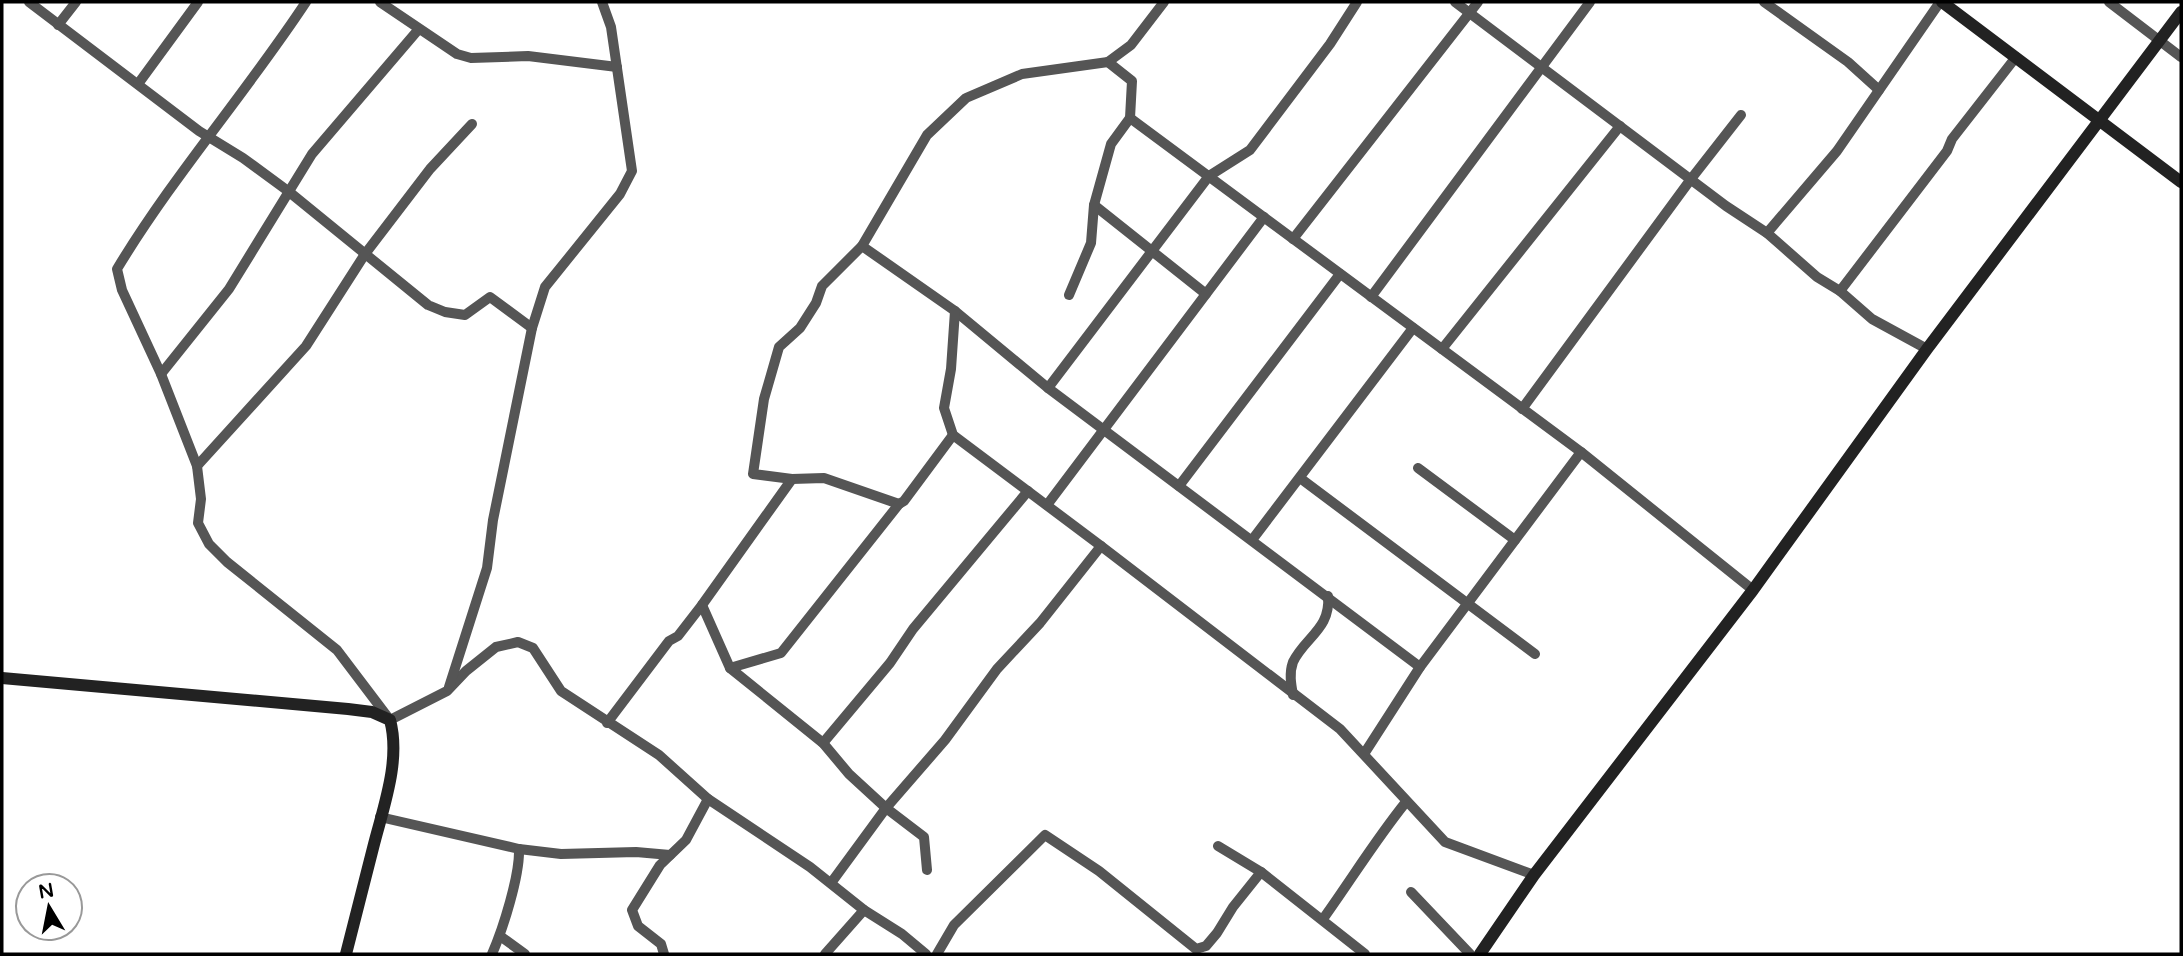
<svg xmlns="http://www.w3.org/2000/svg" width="2183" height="956" font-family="'Varela Round',sans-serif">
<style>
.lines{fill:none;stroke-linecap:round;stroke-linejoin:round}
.street{stroke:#555;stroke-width:10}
.secondary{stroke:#222;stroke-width:12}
</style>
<rect width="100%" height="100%" fill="#fff"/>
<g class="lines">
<g class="street">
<path d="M29,2L199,131L243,158L288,191L428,305L445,312L465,315L490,297L532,328"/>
<path d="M306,2C246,93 173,176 117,269L122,290L161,374L197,466L201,499L198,523L209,544L227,562L337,650L390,720L447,691L466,671L496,647L518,642L533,648L561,691L659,755L708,799L810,867L864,910L902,934L926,954"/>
<path d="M380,2L457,54L471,58L528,56L617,67"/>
<path d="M1455,2L1726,206L1767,233L1817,277L1840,291L1872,319L1927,349"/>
<path d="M1764,2L1848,62L1879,90"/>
<path d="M2109,2L2181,57"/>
<path d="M58,25L76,2"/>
<path d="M138,84L198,2"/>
<path d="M1130,118L1581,452L1753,590"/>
<path d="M1094,205L1206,294"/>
<path d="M1767,233L1837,151L1940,2"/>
<path d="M1293,239L1478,2"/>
<path d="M862,246L955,311L1048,388L1420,667"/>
<path d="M1840,291L1947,151L1952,139L2016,57"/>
<path d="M1069,295L1091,243L1094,205L1111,144L1130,118L1132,81L1108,62"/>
<path d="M1371,297L1590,2"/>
<path d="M955,311L951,369L944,408L953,435L1101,546L1340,729L1445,842L1534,875"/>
<path d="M1442,349L1620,126"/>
<path d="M161,374L229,289L312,154L418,30"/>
<path d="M1048,388L1209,176L1250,150L1330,44L1357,2"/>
<path d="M1522,409L1691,179L1741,115"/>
<path d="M197,466L306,346L365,254L430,169L472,124"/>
<path d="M1418,468L1515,540"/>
<path d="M1300,478L1535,654"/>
<path d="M792,479L824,478L899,504"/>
<path d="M1179,486L1340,274"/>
<path d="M1047,505L1264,217"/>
<path d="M1252,540L1413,328"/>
<path d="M702,605L730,668L823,743L849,774L886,808L924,837L927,870"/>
<path d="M730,668L781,653L899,504L904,501L953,435"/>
<path d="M449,687L487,568L493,520L532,328L545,287L620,194L632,171L611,27L602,2"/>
<path d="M1293,695C1291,684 1289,673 1293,662C1305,637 1331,629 1328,596"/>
<path d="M607,723L669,641L678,636L702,605L792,479L753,474L764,399L779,347L800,328L816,303L822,286L862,246L927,135L966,98L1022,74L1108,62L1131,45L1164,2"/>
<path d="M823,743L890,663L913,629L1028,491"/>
<path d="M1364,754L1420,667L1581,452"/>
<path d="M380,817L519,849L561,854L636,852L670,855"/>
<path d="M1218,846L1261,872L1365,954"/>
<path d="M831,883L886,808L945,740L997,669L1040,623L1101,546"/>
<path d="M1411,892L1470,954"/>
<path d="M1323,919C1351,880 1376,839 1406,802"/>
<path d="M500,936L525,954"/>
<path d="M492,954C503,929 520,875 519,849"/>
<path d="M664,954L661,944L638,926L632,910L660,865L686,840L708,799"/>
<path d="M825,954L864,910"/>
<path d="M937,954L954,925L1045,835L1099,871L1196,949L1206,946L1217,933L1233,907L1261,872"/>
</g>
<g class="secondary">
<path d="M1942,2L2181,182"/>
<path d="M2,678L348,709L372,712L390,720C401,761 383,808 373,848C364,883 355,919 346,954"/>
<path d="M1480,954L1534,875L1753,590L1927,349L2181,12"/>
</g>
</g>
<rect width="2183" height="956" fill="none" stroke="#000000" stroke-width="7"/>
<g transform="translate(49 907) rotate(350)"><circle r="33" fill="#ffffff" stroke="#999999" stroke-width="2"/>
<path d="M0-5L12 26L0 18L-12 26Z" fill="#000000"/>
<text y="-10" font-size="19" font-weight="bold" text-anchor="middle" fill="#000000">N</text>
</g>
</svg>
